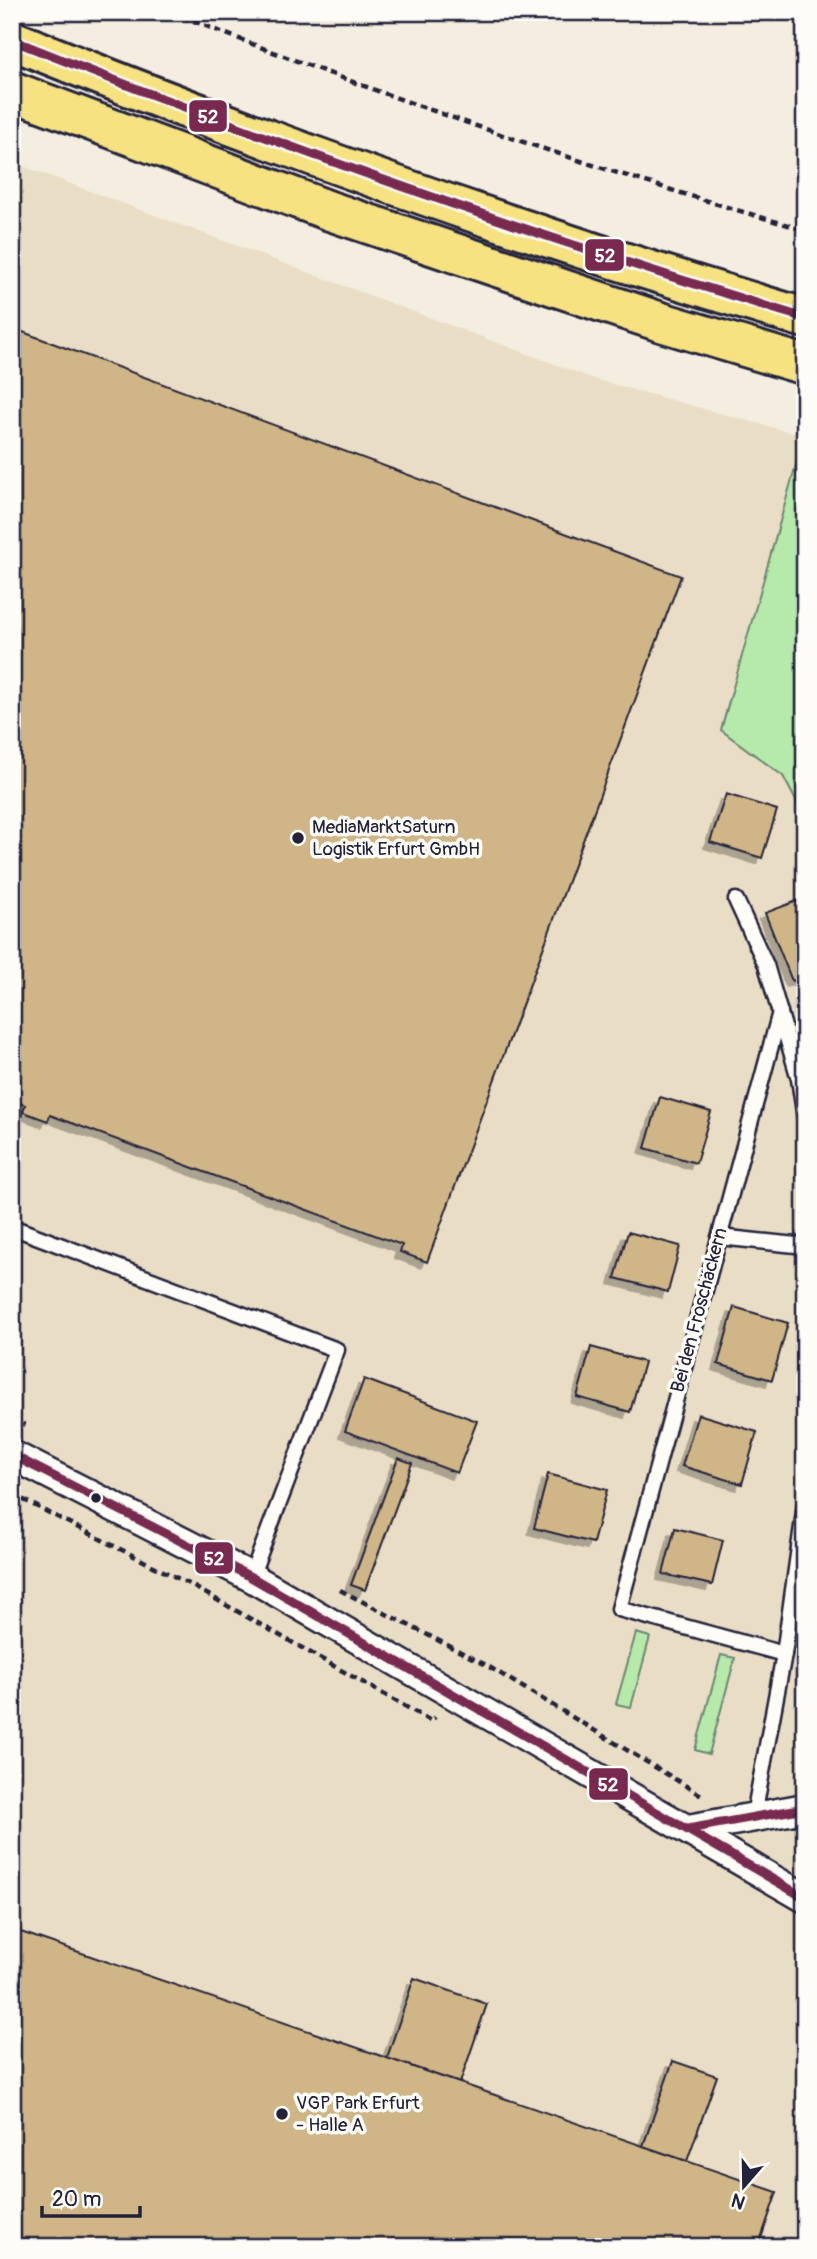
<svg xmlns="http://www.w3.org/2000/svg" width="817" height="2259" font-family="Pangolin,sans-serif">
<style>
.built{fill:#e9ddc5}
.green{fill:#b6eaab;stroke:#6c8673;stroke-width:2}
.building{fill:#d0b686;stroke:#22223b;stroke-width:2;filter:url(#shadow)}
.lines{fill:none;stroke-linecap:round;stroke-linejoin:round}
.lane-casing{stroke:#22223b;stroke-width:19}
.street-casing{stroke:#22223b;stroke-width:33}
.highway-casing{stroke:#22223b;stroke-width:44}
.path{stroke:#22223b;stroke-width:4.5;stroke-dasharray:7 5;stroke-linecap:butt}
.lane{stroke:#fdfcf7;stroke-width:14}
.street{stroke:#fdfcf7;stroke-width:28}
.highway{stroke:#f6e281;stroke-width:38}
.bus-1-casing{stroke:#fdfcf7;stroke-width:14}
.bus-1{stroke:#79294f;stroke-width:9}
.poi-dot{fill:#22223b;stroke:#fdfcf7;stroke-width:2.5}
.labels{text-anchor:middle;dominant-baseline:central;stroke-width:7;stroke-linejoin:round;paint-order:stroke}
.poi-label{font-size:19px;fill:#22223b;stroke:#fdfcf7;text-anchor:start}
.street-label{font-size:19px;fill:#22223b;stroke:#fdfcf7}
.line-badge{stroke:#fdfcf7;stroke-width:2.5}
.badge-label{font-size:19px;text-anchor:middle;font-weight:bold;fill:#fff}
</style>
<defs>
<filter id="shadow"><feDropShadow dx="-6" dy="6" stdDeviation="0" flood-color="#0004"/></filter>
</defs>
<rect width="100%" height="100%" fill="#f4eee0"/>
<filter id="ink" filterUnits="userSpaceOnUse"><feTurbulence type="fractalNoise" baseFrequency=".0143" numOctaves="2"/><feDisplacementMap in="SourceGraphic" scale="14" xChannelSelector="R" yChannelSelector="G"/><feConvolveMatrix kernelMatrix="1 2 1 2 8 2 1 2 1" color-interpolation-filters="sRGB"/></filter>
<g filter="url(#ink)">
<path class="built" d="M12,162L597,380L804,436L721,730L783,776L805,818V2247H12Z"/>
<g class="green">
<path d="M805,433V818L783,776L721,730Z"/>
<path d="M636,1633L650,1637L631,1707L616,1704Z"/>
<path d="M721,1655L735,1658L709,1754L695,1750Z"/>
</g>
<g class="building">
<path d="M12,328L681,576L427,1262L400,1252L402,1245L50,1115L48,1121L23,1112L25,1105L12,1100Z"/>
<path d="M726,794L777,810L762,858L710,842Z"/>
<path d="M805,898V977L792,981L765,913Z"/>
<path d="M660,1097L711,1112L696,1163L645,1148Z"/>
<path d="M12,1100L25,1105L12,1141Z"/>
<path d="M628,1232L680,1246L668,1292L615,1278Z"/>
<path d="M734,1307L788,1323L772,1380L718,1364Z"/>
<path d="M591,1347L644,1362L630,1412L577,1397Z"/>
<path d="M364,1379L477,1421L457,1473L345,1431Z"/>
<path d="M698,1414L757,1432L742,1484L682,1466Z"/>
<path d="M398,1458L412,1463L365,1590L351,1585Z"/>
<path d="M548,1474L607,1490L593,1543L534,1528Z"/>
<path d="M675,1528L723,1540L712,1585L663,1574Z"/>
<path d="M12,1929L777,2192L758,2247H12Z"/>
<path d="M414,1978L487,2004L460,2083L387,2058Z"/>
<path d="M673,2061L717,2076L687,2161L643,2146Z"/>
</g>
<g class="lines">
<g class="lane-casing">
<g id="lane">
<path d="M736,900L766,965L799,1079L805,1118"/>
<path d="M780,1012L619,1609L784,1654"/>
<path d="M12,1227L337,1350L251,1577"/>
<path d="M719,1237L805,1246"/>
<path d="M754,1815L784,1654L805,1505"/>
</g>
</g>
<g class="street-casing">
<g id="street">
<path d="M12,1455L251,1577L805,1898"/>
<path d="M688,1829L805,1808"/>
</g>
</g>
<g class="highway-casing">
<g id="highway">
<path d="M12,40C271,145 537,239 805,318"/>
<path d="M12,91L330,211L661,322L805,365"/>
</g>
</g>
<g class="path">
<path d="M171,12C378,95 590,168 805,230"/>
<path d="M12,1418L25,1425"/>
<path d="M12,1494L189,1584L431,1721L435,1717"/>
<path d="M340,1590L486,1665L703,1796"/>
</g>
<use href="#lane" class="lane"/>
<use href="#street" class="street"/>
<use href="#highway" class="highway"/>
<g class="bus-1-casing">
<g id="bus-1">
<path d="M12,40C273,144 536,237 805,318"/>
<path d="M12,1455L251,1577L805,1898"/>
<path d="M688,1829L805,1808"/>
</g>
</g>
<use href="#bus-1" class="bus-1"/>
</g>
</g>
<g class="poi-dot">
<circle cx="298" cy="838" r="7"/>
<circle cx="96" cy="1498" r="6"/>
<circle cx="282" cy="2114" r="7"/>
</g>
<g class="labels">
<g class="poi-label">
<text x="312" y="827">MediaMarktSaturn<tspan x="312" dy="22">Logistik Erfurt GmbH</tspan></text>
<text x="296" y="2103">VGP Park Erfurt<tspan x="296" dy="22">- Halle A</tspan></text>
</g>
<g class="street-label">
<text transform="translate(699 1310) rotate(-75)">Bei den Froschäckern</text>
</g>
</g>
<g class="line-badge">
<rect x="188" y="99" width="40" height="34" rx="7" fill="#79294f"/>
<rect x="584" y="238" width="41" height="34" rx="7" fill="#79294f"/>
<rect x="194" y="1541" width="40" height="34" rx="7" fill="#79294f"/>
<rect x="588" y="1767" width="41" height="34" rx="7" fill="#79294f"/>
</g>
<g class="badge-label">
<text x="208" y="123">52</text>
<text x="605" y="262">52</text>
<text x="214" y="1565">52</text>
<text x="608" y="1791">52</text>
</g>
<rect width="817" height="2259" fill="none" stroke="#fdfcf7" stroke-width="42"/>
<rect x="21" y="21" width="775" height="2217" fill="none" stroke="#22223b" stroke-width="2.5" filter="url(#ink)"/>
<g transform="translate(744 2186) rotate(200)" stroke="#fdfcf7" stroke-width="5" paint-order="stroke">
<path d="M0-5L12 26L0 18L-12 26Z" fill="#22223b"/>
<text y="-10" font-size="19" font-weight="bold" text-anchor="middle" fill="#22223b">N</text>
</g>
<path d="M42 2206v10h98v-10" fill="none" stroke="#22223b" stroke-width="3.5"/>
<text x="52" y="2206" font-size="21" fill="#22223b" stroke="#fdfcf7" stroke-width="5" paint-order="stroke">20 m</text>
</svg>
